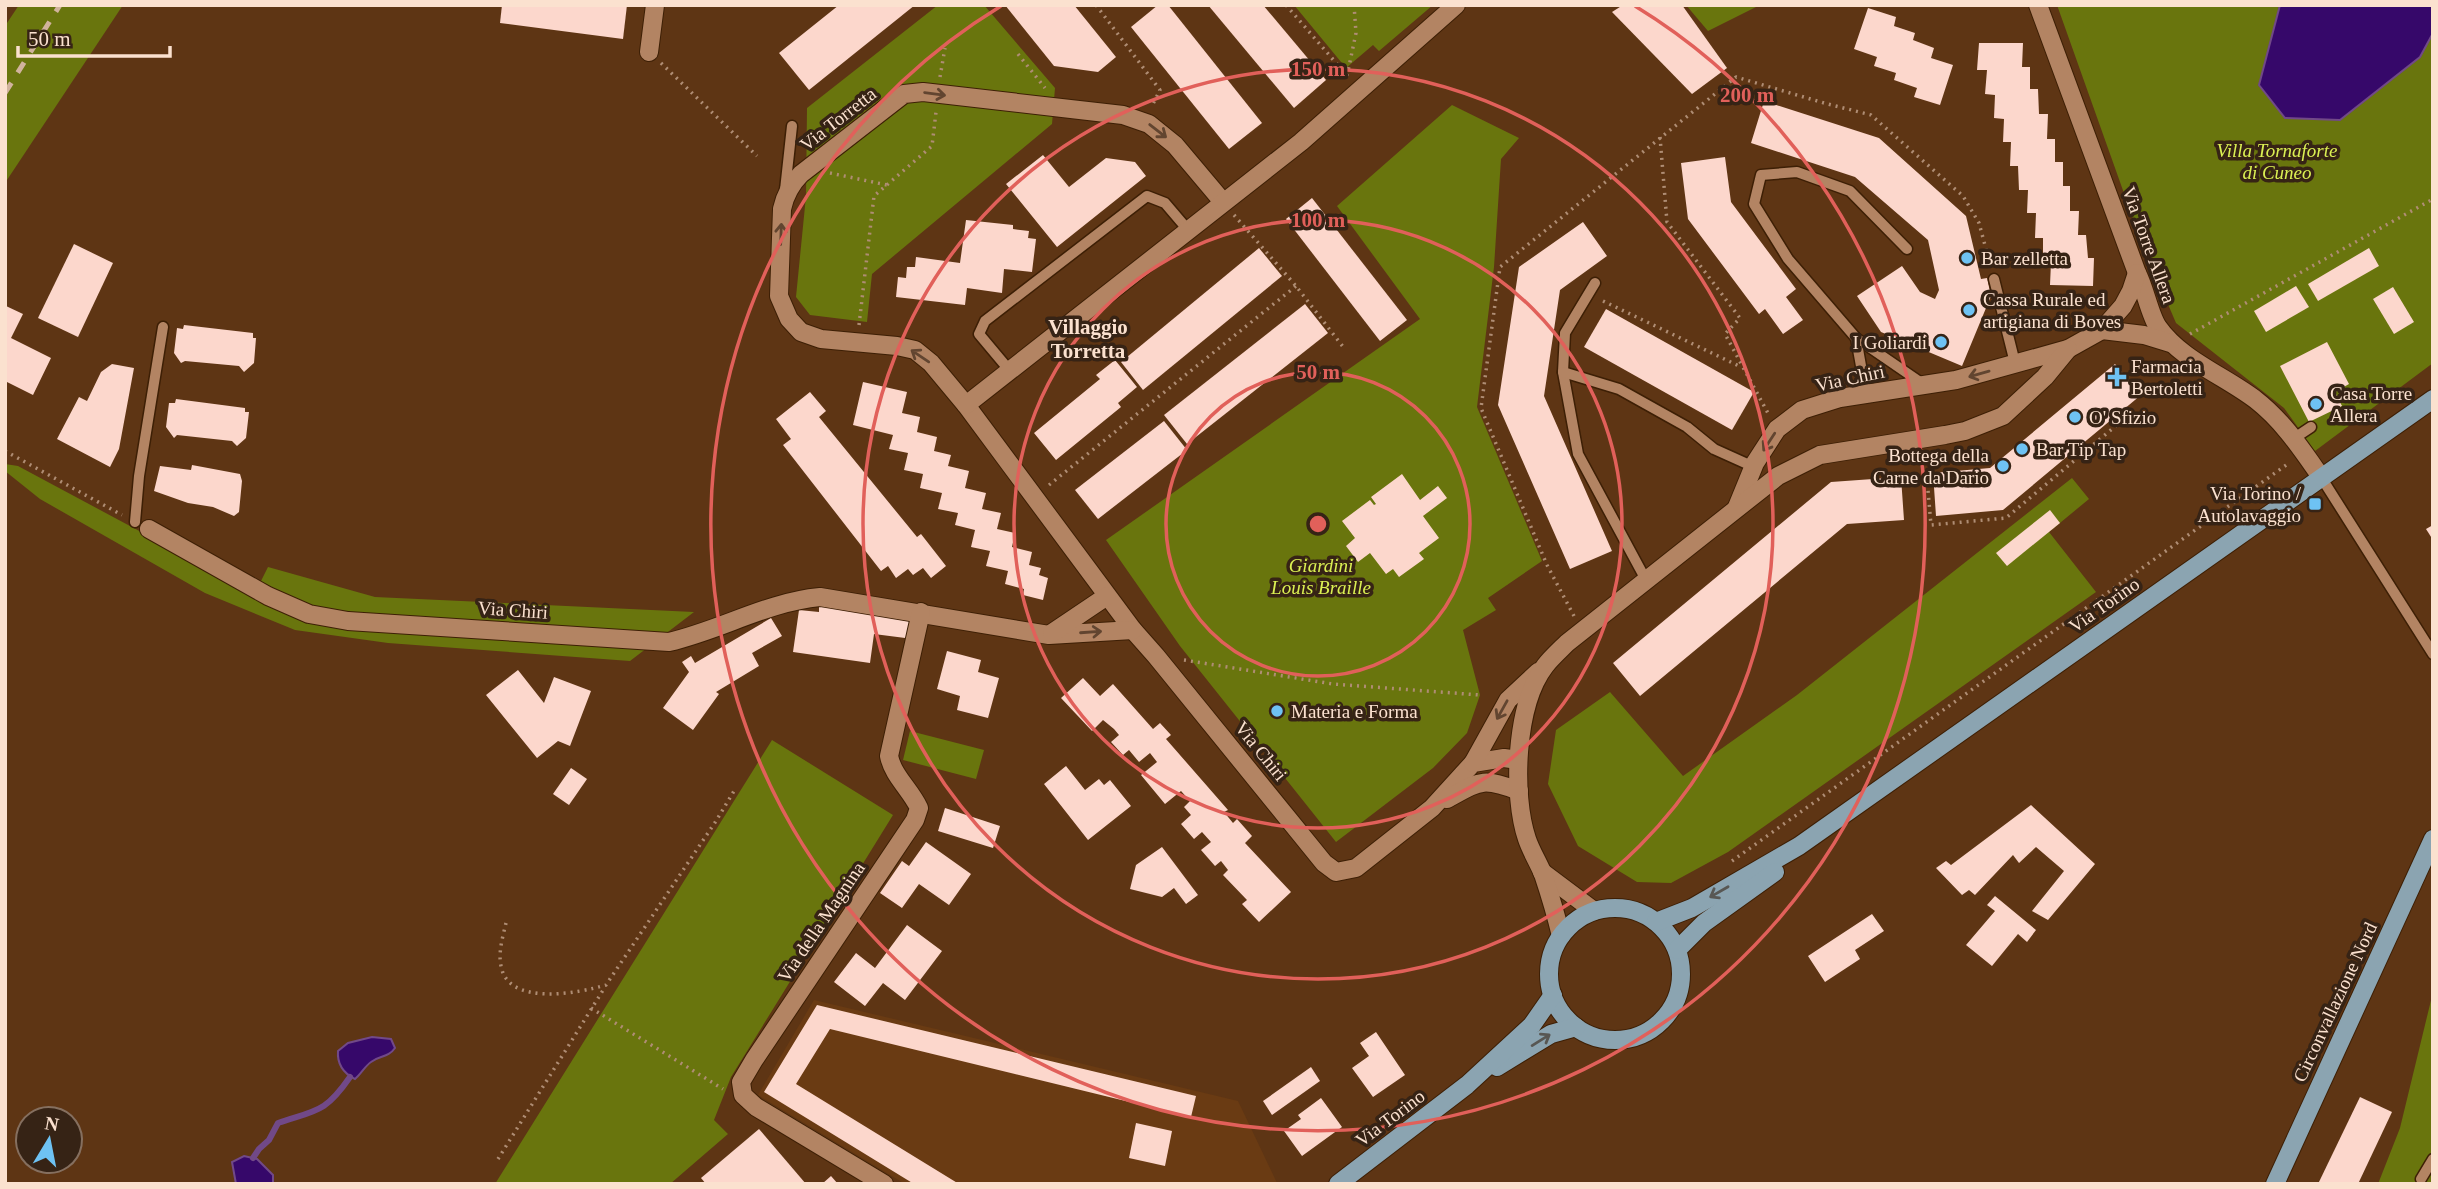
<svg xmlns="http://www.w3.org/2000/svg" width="2438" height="1189" font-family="'Times New Roman',serif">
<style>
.built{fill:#6a3b13}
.green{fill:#69750d}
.water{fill:#36086a;stroke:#714988;stroke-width:2}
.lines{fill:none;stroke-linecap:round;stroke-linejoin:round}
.stream{stroke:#714988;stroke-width:6}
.building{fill:#fcd7cc}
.service-casing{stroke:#3d1f05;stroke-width:13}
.minor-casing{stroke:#3d1f05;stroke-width:20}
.primary-casing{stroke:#3d1f05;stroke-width:20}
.path{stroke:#af8d74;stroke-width:3.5;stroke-dasharray:2 5;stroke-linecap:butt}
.service{stroke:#b38463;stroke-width:10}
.minor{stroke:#b38463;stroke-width:18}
.primary{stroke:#8ba4b1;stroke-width:18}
.rail{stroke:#d1b39d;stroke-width:5;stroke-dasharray:12 12;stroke-linecap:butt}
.oneway{stroke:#624530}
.oneway2{stroke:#585753}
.ring{fill:none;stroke:#e1605a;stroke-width:3.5}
.poi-dot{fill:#6ec2f3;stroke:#362315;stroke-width:2.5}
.labels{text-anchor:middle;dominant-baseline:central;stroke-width:7;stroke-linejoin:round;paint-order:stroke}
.street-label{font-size:19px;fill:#fbe1cf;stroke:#362315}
.park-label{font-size:19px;font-style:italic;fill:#dbf053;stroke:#362315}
.poi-label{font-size:19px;fill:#fbe1cf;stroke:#362315;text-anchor:start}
.neighbourhood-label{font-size:21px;font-weight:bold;fill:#fbe1cf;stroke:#362315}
.centre{fill:#e1605a;stroke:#362315;stroke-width:3.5}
.ring-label{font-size:21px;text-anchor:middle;font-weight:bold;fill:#e1605a;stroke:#362315;stroke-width:7;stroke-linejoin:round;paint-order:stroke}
</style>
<rect width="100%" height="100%" fill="#5e3514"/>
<path class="built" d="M814,1000L1238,1101L1277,1183L905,1184L758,1095Z"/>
<g class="green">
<path d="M19,5H123L5,183V26Z"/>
<path d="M938,5H984L1055,88L1052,124L872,274L867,322L810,315L796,297L806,196L807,108Z"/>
<path d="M1294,5H1433L1379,51L1373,45L1346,68Z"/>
<path d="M1686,5H1760L1708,31Z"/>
<path d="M2057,5H2433V363L2315,451L2284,408L2176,323L2141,241Z"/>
<path d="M1452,105L1519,138L1501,159L1494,267L1477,407L1542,561L1488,598L1496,610L1463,630L1480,695L1467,733L1433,768L1336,842L1180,646L1106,540L1420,319L1337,206Z"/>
<path d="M5,464L18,466L255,593L268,567L375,597L694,612L630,661L388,643L295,630L205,593L40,499L5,471Z"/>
<path d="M2072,478L2089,499L2049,532L2096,592L1728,852L1671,883L1637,882L1578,846L1548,784L1556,730L1610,692L1683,776L1797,695Z"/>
<path d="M910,731L984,750L976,779L903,760Z"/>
<path d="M772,740L893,815L731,1077L714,1120L728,1134L670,1184H495Z"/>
<path d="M2433,992V1184H2378L2400,1128Z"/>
</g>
<g class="water">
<path d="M2280,5H2433V33L2420,57L2340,120L2285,118L2259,85Z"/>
<path d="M372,1037L391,1039L395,1048C388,1058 380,1055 371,1062C365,1066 361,1074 355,1079C343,1073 337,1064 338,1051L348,1043Z"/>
<path d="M244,1156L257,1159L273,1175V1184H236L232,1162Z"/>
</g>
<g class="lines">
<path class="stream" d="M253,1158L259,1149L269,1140L278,1123C317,1110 325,1113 350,1077"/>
</g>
<g class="building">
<path d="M502,5H627L623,39L500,23Z"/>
<path d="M839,5H915L809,90L779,53Z"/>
<path d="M1005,5H1074L1116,57L1098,72L1054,66Z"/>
<path d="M1158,5H1168L1262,123L1229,149L1131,27Z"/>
<path d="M1208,5H1263L1326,80L1294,108Z"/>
<path d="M1623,5H1682L1727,68L1692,94L1612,12Z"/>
<path d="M1868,8L1896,17L1894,26L1915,33L1913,40L1934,48L1931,58L1953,65L1940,105L1914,97L1917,88L1894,80L1896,73L1874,66L1877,57L1854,49Z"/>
<path d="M1979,43H2023L2022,67H2030V89H2038L2039,114H2048L2047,139H2055V162H2063V186H2070V211H2079L2078,235H2086L2088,258H2094L2093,286L2050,285L2051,262H2043V238H2035L2036,213H2027L2028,190H2019L2018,166H2010L2011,142H2003L2004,119L1994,118L1995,95L1985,94L1987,70H1977Z"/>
<path d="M1764,101L1879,138L1966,216L1981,279L1987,278L1991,296L1962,366L1881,332L1857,296L1902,266L1920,292L1935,299L1939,290L1928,240L1855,177L1751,143Z"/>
<path d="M1043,155L1069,187L1106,158L1135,162L1146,176L1057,247L1006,184Z"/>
<path d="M1725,157L1731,202L1796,289L1786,297L1803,320L1783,334L1765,309L1759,314L1688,219L1681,163Z"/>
<path d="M1312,198L1407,320L1380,341L1286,219Z"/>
<path d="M966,220L1013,225V229L1029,231L1028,238L1036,239L1032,272L1004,269L1002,293L967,288L965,305L896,297L898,277L906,278L907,267H915L916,257L960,263Z"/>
<path d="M1583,222L1607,256L1560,290L1544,396L1612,551L1570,569L1498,405L1519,267Z"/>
<path d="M74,244L113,263L78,337L38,318Z"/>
<path d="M1259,248L1282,276L1143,390L1121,362Z"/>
<path d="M2369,248L2379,266L2318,301L2308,284Z"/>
<path d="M2296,286L2309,307L2266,332L2254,311Z"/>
<path d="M2393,287L2414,322L2394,334L2373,299Z"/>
<path d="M1305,304L1328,333L1187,444L1164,415Z"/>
<path d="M6,306L23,314L11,338L51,358L33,395L5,381Z"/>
<path d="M1606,309L1754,392L1732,430L1584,347Z"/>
<path d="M184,325L253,333V338H256L254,363L244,372L239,366L185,361L181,363L174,353L177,328L183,329Z"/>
<path d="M2327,342L2349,384L2335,392L2342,406L2309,422L2280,366Z"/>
<path d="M1115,360L1137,387L1118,403L1121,407L1056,460L1034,433L1100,379L1096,375Z"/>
<path d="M112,364L134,368L119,449L110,467L57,439L79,397L87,401L101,372Z"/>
<path d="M2115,364L2141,395L2003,510L1936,516L1933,473L1990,468Z"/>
<path d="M863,382L907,392L902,413L920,417L917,432L937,437L934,451L951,455L948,466L969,471L965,488L986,493L982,509L1001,513L997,529L1015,533L1012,547L1032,552L1029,565L1041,568L1039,575L1048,578L1043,600L1023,595L1024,589L1005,584L1008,571L986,566L990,551L971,547L975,530L955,525L958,513L938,509L942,493L920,488L923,474L904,470L908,453L889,449L893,435L853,425Z"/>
<path d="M810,392L826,411L819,417L917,537L921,534L946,566L931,578L923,568L913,575L908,569L896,578L888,566L881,571L783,445L791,439L776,419Z"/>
<path d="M176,399L245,408V412H249L246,438L237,446L232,441L177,435L174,438L166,427L169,403H175Z"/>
<path d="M1164,421L1187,450L1098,519L1075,490Z"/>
<path d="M192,465L240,474L242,481L239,512L234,516L213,507L188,503L154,491L160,466L191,470Z"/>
<path d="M1402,474L1420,500L1438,486L1447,498L1423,516L1439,538L1419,553L1424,559L1399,577L1393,569L1386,574L1370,553L1358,562L1346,546L1355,538L1342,521L1370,500L1374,505L1376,504L1371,497Z"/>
<path d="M1901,477L1904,520L1847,524L1640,696L1613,663L1831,482Z"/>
<path d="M2050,510L2060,523L2007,566L1996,553Z"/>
<path d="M2433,525V540L2426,529Z"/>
<path d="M819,605L916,619L913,639L874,634L870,663L793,652L799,610L819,612Z"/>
<path d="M771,618L782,636L752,653L759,666L716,692L719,694L693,730L663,708L689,672L682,662L691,656L695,663Z"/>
<path d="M947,651L981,660L978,672L999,678L988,718L957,710L960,696L937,689Z"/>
<path d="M518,670L544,703L554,677L591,691L570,746L558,741L537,758L486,695Z"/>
<path d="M1083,678L1100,696L1113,684L1153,729L1160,723L1171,735L1166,739L1228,810L1224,812L1233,823L1237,819L1252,836L1245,843L1291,892L1259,922L1242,904L1247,900L1223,875L1228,870L1221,861L1215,866L1201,850L1211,842L1202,832L1194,839L1181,824L1191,815L1184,807L1190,801L1181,791L1165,804L1141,775L1157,762L1150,753L1139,762L1129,750L1123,755L1111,742L1119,735L1114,729L1103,720L1092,731L1061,698Z"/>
<path d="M1066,766L1085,790L1099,779L1104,785L1110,780L1131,806L1088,840L1044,784Z"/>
<path d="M571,768L587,779L569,805L553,794Z"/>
<path d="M2031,805L2095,864L2048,920L2032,911L2064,871L2036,847L2019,863L2013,855L1975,895L1969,890L1962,895L1936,868L1946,861L1951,865Z"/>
<path d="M945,808L1000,826L993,848L938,831Z"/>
<path d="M926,842L971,874L949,905L919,884L902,908L880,893L902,861L909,866Z"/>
<path d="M1162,847L1198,895L1186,904L1174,888L1162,897L1130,889L1136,865Z"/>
<path d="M1995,896L2036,930L2027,942L2018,934L1992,966L1966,945L1995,911L1987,905Z"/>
<path d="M1872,914L1884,931L1855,950L1860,959L1825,982L1808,956Z"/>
<path d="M907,925L942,951L905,1000L883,983L865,1006L834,982L856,953L875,968Z"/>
<path d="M817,1005L1196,1096L1191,1117L830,1029L796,1084L959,1184H914L764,1092Z"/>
<path d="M1376,1032L1405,1075L1373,1097L1352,1068L1369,1056L1360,1043Z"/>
<path d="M1311,1067L1320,1081L1272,1115L1263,1101Z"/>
<path d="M2360,1097L2392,1112L2358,1184H2318Z"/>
<path d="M1321,1098L1342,1127L1302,1156L1284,1131L1301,1119L1298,1115Z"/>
<path d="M1136,1123L1172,1131L1165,1166L1129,1158Z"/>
<path d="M759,1129L806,1184H706L701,1178Z"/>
<path d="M831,1176L838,1184H822Z"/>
</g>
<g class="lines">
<g class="service-casing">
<g id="service">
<path d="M785,190L792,126"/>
<path d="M1994,279L2015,363"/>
<path d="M1595,283L1565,333L1563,372L1578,454L1646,580"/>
<path d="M1856,338L1923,384"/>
<path d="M1010,371L979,334L985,321L1147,196L1165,203L1188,230"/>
<path d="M1563,372L1619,389L1687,427L1714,449L1754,467"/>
<path d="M1866,394L1856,338L1788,259L1754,204L1761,175L1797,172L1850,191L1907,249"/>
<path d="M2293,439L2311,427"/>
<path d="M2321,477L2433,654"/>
<path d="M135,522L139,476L163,327"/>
<path d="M2421,1179L2433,1159"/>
</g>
</g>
<g class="minor-casing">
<g id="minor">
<path d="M2038,5L2137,273C2145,288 2150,316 2158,327C2181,360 2225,376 2256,400C2283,421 2302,450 2321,477"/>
<path d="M649,52L655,5"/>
<path d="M1223,202L1175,145L1149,124L1123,115L923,92L904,94L801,174C790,185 785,195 782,209L779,296L789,319L801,332L821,339L897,346L915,350L931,363L966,405L1133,630L1156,656L1324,863L1336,872L1356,868L1432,808L1473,763L1504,758L1518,760"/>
<path d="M2102,330L2144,335L2170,343"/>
<path d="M966,405L1301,142L1456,5"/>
<path d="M1737,507L1755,463L1777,429L1802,410L1840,398L1956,380L2068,349L2102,330L2123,306L2131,291L2137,273"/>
<path d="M149,529L268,596L309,614L348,621L669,642C721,630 767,602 820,597L1049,635L1133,630"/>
<path d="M1052,633L1107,596"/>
<path d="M1473,763L1508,700L1538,672"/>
<path d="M1447,799C1480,781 1482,777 1519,791"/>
<path d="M1542,872L1594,911"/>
<path d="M1561,936C1556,915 1550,895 1543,874C1538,862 1531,851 1527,839C1512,795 1515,705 1545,666C1551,658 1560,650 1567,643L1778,476L1820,455L1945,435L1965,431L2003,416L2045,377L2068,349"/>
<path d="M884,1184L756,1107L743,1095L741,1082L754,1060L915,820L919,808C910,789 893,776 889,756L921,612"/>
</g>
</g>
<g class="primary-casing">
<g id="primary">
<circle cx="1615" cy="974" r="66"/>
<path d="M1656,922L1692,908L1799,846L2433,399"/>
<path d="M1677,950L1704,923L1775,872"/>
<path d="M1497,1067L1551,1034L1576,1027"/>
<path d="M1338,1184L1467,1085L1532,1025L1553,995"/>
<path d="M2275,1184L2433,839"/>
</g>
</g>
<g class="path">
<path d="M1096,5L1160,90L1152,106"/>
<path d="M1286,5L1349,78"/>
<path d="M1018,54L1045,88"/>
<path d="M661,63L757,156"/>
<path d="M1347,76L1356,33L1354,5"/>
<path d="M940,77L945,48"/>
<path d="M1660,137L1667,222L1740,318L1725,334L1769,415"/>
<path d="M830,173L887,185"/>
<path d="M1234,215L1296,286L1344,348"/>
<path d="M1603,301L1741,367"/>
<path d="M859,325L874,196L932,146L936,112"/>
<path d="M2190,334L2433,199"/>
<path d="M5,451L122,515"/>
<path d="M1925,456L1931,525L2006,518L2124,419"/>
<path d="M1049,485L1296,286"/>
<path d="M1574,616L1547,565L1481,408L1500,267L1736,77L1824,103L1871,115L1963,196L1979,223L1990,264"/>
<path d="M1184,660L1333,684L1480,695"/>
<path d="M1732,861L2289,463"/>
<path d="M506,923C503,936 498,952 501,966C508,1007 579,993 606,985L716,821L734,791"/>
<path d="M591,1008L723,1089"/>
<path d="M1589,1038L1612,1045L1639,1042L1660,1030L1683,1004L1687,965"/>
<path d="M498,1159L605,987"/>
</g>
<use href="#service" class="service"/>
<use href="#minor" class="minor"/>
<use href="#primary" class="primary"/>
<path class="rail" d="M5,93L60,5"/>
</g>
<defs><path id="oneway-shaft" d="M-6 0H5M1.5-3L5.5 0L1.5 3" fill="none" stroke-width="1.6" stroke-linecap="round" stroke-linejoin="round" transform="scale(1.75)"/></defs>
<g class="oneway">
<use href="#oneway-shaft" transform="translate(935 94) rotate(8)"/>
<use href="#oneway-shaft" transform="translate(1158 131) rotate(38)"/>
<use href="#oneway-shaft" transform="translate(781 234) rotate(-88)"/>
<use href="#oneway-shaft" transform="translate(920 356) rotate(-146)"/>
<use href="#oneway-shaft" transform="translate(1979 374) rotate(164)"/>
<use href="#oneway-shaft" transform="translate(1769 442) rotate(123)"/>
<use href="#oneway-shaft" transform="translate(1091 632) rotate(-4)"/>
<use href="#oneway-shaft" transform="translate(1502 710) rotate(119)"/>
</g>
<g class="oneway2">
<use href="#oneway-shaft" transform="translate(1719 892) rotate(150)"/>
<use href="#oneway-shaft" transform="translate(1541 1040) rotate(-32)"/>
</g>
<g class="ring">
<circle cx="1318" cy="524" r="152"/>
<circle cx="1318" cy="524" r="304"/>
<circle cx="1318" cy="524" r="455"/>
<path d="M1635 6A607 607 0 1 1 1001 6"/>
</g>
<g class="poi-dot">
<circle cx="1967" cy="258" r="7"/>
<circle cx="1969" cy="310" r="7"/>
<circle cx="1941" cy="342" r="7"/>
<path d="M2113.5 366.5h7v7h7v7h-7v7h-7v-7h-7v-7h7z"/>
<circle cx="2316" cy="404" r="7"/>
<circle cx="2075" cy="417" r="7"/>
<circle cx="2022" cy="449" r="7"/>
<circle cx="2003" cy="466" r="7"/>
<rect x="2308" y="497" width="14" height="14" rx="3.5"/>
<circle cx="1277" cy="711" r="7"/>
</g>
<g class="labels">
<g class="street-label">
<text transform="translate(838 119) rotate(-38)">Via Torretta</text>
<text transform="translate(2149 245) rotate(70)">Via Torre Allera</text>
<text transform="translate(1850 378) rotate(-12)">Via Chiri</text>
<text transform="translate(2104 605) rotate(-35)">Via Torino</text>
<text transform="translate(513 610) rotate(4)">Via Chiri</text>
<text transform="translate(1261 751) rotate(51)">Via Chiri</text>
<text transform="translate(821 922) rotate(-56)">Via della Magnina</text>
<text transform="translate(2335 1002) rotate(-65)">Circonvallazione Nord</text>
<text transform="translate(1390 1118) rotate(-37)">Via Torino</text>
</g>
<g class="park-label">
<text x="2277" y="150">Villa Tornaforte<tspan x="2277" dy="22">di Cuneo</tspan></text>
<text x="1321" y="565">Giardini<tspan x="1321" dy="22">Louis Braille</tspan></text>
</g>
<g class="poi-label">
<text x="1981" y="258">Bar zelletta</text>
<text x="1983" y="299">Cassa Rurale ed<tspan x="1983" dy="22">artigiana di Boves</tspan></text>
<text x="1927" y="342" text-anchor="end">I Goliardi</text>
<text x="2131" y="366">Farmacia<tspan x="2131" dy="22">Bertoletti</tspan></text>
<text x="2330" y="393">Casa Torre<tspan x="2330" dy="22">Allera</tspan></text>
<text x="2089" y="417">O' Sfizio</text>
<text x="2036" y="449">Bar Tip Tap</text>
<text x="1989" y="455" text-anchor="end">Bottega della<tspan x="1989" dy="22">Carne da Dario</tspan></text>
<text x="2301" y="493" text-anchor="end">Via Torino /<tspan x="2301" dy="22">Autolavaggio</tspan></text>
<text x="1291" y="711">Materia e Forma</text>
</g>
<g class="neighbourhood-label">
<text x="1088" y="327">Villaggio<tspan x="1088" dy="24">Torretta</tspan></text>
</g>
</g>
<circle cx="1318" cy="524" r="10" class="centre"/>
<g class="ring-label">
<text x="1318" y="76">150 m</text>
<text x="1747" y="102">200 m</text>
<text x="1318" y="227">100 m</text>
<text x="1318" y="379">50 m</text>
</g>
<rect width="2438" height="1189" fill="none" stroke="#fbe1cf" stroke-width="14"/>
<g transform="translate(49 1140) rotate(10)"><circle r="33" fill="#362315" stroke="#856f5f" stroke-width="2"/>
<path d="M0-5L12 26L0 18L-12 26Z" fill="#6ec2f3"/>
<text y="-10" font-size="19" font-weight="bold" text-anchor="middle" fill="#fbe1cf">N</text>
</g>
<path d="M18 46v10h152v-10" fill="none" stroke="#fbe1cf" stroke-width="3.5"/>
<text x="28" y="46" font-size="21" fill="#fbe1cf" stroke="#362315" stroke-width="5" paint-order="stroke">50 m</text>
</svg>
